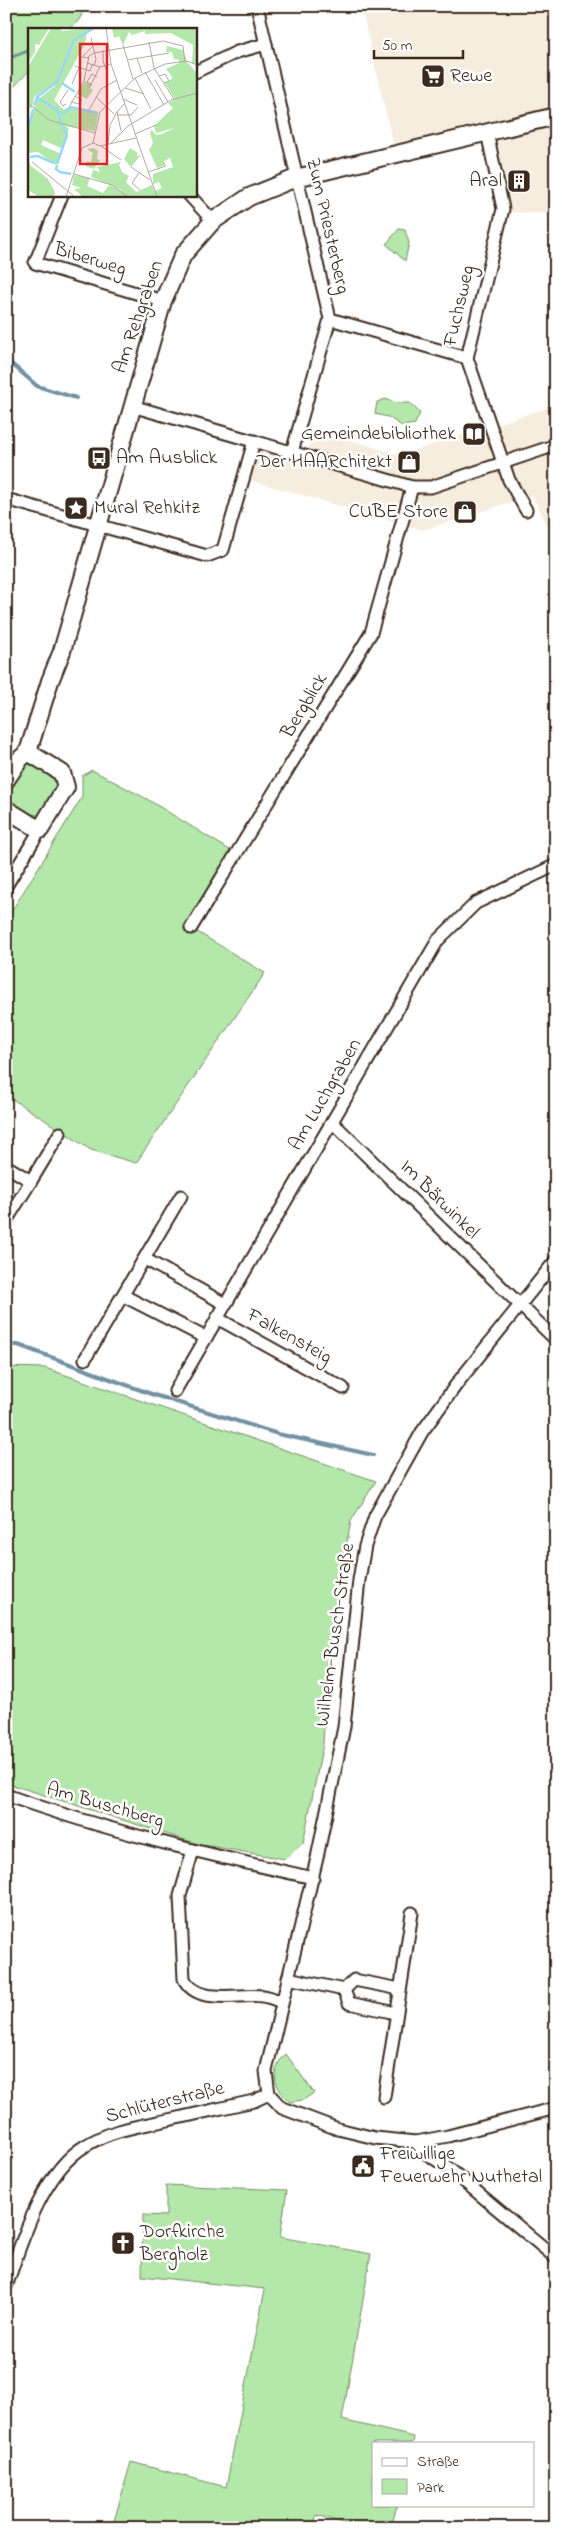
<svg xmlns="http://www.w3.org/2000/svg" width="562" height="2534" font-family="'Indie Flower',sans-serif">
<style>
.built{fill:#f7eddf}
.green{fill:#b3e8aa;stroke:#778964}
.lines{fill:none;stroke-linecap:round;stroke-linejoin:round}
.stream{stroke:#7292a1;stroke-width:4}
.street-casing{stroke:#3b2a1e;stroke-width:15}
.secondary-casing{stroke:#3b2a1e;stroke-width:20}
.street{stroke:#fff;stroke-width:11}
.secondary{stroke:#fff;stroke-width:16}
.labels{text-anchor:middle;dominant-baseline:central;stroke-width:5;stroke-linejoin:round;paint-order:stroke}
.poi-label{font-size:20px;fill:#3b2a1e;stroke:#fff;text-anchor:start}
.street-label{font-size:20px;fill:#3b2a1e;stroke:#fff}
.inset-river{fill:none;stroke:#97d8f9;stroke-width:2.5}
.inset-road{fill:none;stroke:#b1aaa5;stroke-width:1}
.view{fill:#d62828;fill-opacity:0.15;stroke:#d62828;stroke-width:2.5}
.inset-edge{fill:none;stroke:#3b2a1e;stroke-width:2.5}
</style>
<rect width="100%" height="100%" fill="#fff"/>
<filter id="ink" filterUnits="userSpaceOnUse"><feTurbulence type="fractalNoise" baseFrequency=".02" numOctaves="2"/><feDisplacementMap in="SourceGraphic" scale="10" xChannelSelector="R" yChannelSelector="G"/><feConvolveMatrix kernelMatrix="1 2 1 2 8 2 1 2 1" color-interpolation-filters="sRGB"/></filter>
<g filter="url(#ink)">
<g class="built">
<path d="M262,6H310L264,16Z"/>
<path d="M361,6H556V214L509,212L494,120L393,145Z"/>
<path d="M556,405V543L532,495L424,530L249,480L258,450L304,463L314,429L400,455Z"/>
</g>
<g class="green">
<path d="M6,6H86L79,20L70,29H29V71L6,95Z"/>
<path d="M399,229L405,230L409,243L405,261L386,244Z"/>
<path d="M385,399L396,403H410L420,413L415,424L402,426L388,417L375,414L377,402Z"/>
<path d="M34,762L54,773L60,783L43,814C34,818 13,809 9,799C5,788 23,763 34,762Z"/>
<path d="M92,770L147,799L236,854L191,928L265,973L136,1163L91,1150L6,1095V920L82,797V776Z"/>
<path d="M6,1367L45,1368L376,1481L351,1521L329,1640L323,1744L303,1843L285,1859L198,1844L6,1783Z"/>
<path d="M286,2054L314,2093L303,2100L290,2102C274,2088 269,2069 286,2054Z"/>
<path d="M166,2185L287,2190L280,2237L371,2254L342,2420L414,2437L413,2443H373V2505H397L391,2528H360L317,2515L312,2528H112L131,2462L226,2487L265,2289L142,2276L143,2215L166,2216Z"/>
</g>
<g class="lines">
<g class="stream">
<path d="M6,59L29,50"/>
<path d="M6,359L37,386L76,398"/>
<path d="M6,1345H18L154,1395L278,1434L373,1455"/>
</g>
<g class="street-casing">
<g id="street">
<path d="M257,6L330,319L292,452"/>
<path d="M195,72L237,52L266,44"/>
<path d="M487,132L503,209L467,358L509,480L526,510"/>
<path d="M62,195L35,263L163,301"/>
<path d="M189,195L213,221"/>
<path d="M330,319L467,358"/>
<path d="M132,406L412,487H431L556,445"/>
<path d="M6,499L207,556L223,550L254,441"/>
<path d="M6,886L40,830"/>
<path d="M191,928L371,633L412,487"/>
<path d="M332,1122L556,1340"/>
<path d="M6,1166L31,1181L6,1221"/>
<path d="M31,1181L60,1133"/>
<path d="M145,1259L225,1304"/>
<path d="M556,1260L459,1381L422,1432L375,1516L365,1546L359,1580L344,1727L317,1858L266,2071L269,2094L282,2108L338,2129L375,2138L416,2142L448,2136L556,2108"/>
<path d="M124,1296L206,1338"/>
<path d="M217,1318L343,1388"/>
<path d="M85,1359L181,1196"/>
<path d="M175,1391L438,940L476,903L556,865"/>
<path d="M6,1795C106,1831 210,1855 313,1878"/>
<path d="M193,1850L180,1896L184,1979C198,2006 238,1993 263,1996C270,1997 276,2000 282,2002"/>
<path d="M288,1978L344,1990"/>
<path d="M344,1990L349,2003L396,2013"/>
<path d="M344,1990L354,1980L400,1989"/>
<path d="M384,2097L412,1913"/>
<path d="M416,2142L424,2152L447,2167L556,2258"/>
<path d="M6,2287C21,2243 42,2172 85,2146C110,2130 139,2126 168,2120C197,2114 225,2107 254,2101L269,2094"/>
</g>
</g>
<g class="secondary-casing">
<g id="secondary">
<path d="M6,780L20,759L28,752L50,681L62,651L163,301L183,255L213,221L249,197L296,178L556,116"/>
<path d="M6,809L40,830L66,787L62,773L28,752"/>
</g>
</g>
<use href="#street" class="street"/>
<use href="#secondary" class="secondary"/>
</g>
</g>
<defs>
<g id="supermarket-square" transform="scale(1.25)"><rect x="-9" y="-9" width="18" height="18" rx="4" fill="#3b2a1e" stroke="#fff"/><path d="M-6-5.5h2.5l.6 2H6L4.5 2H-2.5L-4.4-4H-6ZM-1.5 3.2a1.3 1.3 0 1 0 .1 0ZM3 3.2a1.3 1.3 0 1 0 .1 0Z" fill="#fff"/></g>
<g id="building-square" transform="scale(1.25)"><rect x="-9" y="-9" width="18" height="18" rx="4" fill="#3b2a1e" stroke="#fff"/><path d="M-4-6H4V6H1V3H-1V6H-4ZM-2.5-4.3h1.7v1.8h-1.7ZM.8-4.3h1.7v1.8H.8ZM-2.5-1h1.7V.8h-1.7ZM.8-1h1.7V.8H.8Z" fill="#fff"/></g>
<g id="library-square" transform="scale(1.25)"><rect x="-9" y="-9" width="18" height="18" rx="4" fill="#3b2a1e" stroke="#fff"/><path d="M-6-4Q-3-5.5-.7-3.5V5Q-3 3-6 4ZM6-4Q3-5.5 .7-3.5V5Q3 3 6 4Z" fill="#fff"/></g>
<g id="bus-square" transform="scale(1.25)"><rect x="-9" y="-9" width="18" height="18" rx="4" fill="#3b2a1e" stroke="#fff"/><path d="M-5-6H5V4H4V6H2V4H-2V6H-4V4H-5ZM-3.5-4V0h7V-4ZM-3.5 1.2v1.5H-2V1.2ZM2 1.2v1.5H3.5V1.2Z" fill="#fff"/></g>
<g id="shop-square" transform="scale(1.25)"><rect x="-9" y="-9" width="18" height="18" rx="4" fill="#3b2a1e" stroke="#fff"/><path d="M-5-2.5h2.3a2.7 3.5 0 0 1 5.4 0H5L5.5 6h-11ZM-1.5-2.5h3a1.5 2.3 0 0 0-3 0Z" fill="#fff"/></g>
<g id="sight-square" transform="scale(1.25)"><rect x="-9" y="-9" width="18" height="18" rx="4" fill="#3b2a1e" stroke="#fff"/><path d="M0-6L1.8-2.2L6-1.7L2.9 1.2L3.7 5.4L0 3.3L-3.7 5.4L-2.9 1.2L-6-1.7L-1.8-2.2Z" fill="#fff"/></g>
<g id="civic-square" transform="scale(1.25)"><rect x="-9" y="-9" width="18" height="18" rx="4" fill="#3b2a1e" stroke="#fff"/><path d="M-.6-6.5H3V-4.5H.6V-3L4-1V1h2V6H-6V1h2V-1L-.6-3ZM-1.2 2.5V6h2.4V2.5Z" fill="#fff"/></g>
<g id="church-square" transform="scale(1.25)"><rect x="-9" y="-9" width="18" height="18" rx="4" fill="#3b2a1e" stroke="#fff"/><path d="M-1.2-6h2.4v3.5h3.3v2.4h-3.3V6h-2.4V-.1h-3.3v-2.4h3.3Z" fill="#fff"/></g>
</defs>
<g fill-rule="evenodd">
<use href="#supermarket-square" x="433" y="76"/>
<use href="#building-square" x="519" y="181"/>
<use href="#library-square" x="474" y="434"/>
<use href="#bus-square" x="99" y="458"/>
<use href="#shop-square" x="409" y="462"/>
<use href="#sight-square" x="76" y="508"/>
<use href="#shop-square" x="465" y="512"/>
<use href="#civic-square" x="363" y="2166"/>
<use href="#church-square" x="123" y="2243"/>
</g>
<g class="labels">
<g class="poi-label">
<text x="450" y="76">Rewe</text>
<text x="502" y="181" text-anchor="end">Aral</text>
<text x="456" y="434" text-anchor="end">Gemeindebibliothek</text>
<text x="116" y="458">Am Ausblick</text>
<text x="392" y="462" text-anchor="end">Der HAARchitekt</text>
<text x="94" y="508">Mural Rehkitz</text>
<text x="448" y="512" text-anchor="end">CUBE Store</text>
<text x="380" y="2154">Freiwillige<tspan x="380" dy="23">Feuerwehr Nuthetal</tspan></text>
<text x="140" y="2232">Dorfkirche<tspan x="140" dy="23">Bergholz</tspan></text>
</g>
<g class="street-label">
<text transform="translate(327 226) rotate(77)">Zum Priesterberg</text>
<text transform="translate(90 260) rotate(17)">Biberweg</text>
<text transform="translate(460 306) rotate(-77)">Fuchsweg</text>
<text transform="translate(139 317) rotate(-71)">Am Rehgraben</text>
<text transform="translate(305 706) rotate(-59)">Bergblick</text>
<text transform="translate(326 1095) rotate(-60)">Am Luchgraben</text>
<text transform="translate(439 1200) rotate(45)">Im Bärwinkel</text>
<text transform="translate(289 1337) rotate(29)">Falkensteig</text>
<text transform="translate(336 1635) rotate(-82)">Wilhelm-Busch-Straße</text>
<text transform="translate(105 1806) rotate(16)">Am Buschberg</text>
<text transform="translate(165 2103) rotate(-14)">Schlüterstraße</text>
</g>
</g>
<g transform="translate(28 28)">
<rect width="169" height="169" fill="#fff"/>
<path d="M0,0H21L11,17L7,16V24L0,35ZM23,0H33L34,3L64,0L59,3L57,16L26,72L36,82L40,79L55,81L70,86L67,103L38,98L41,101L35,121L15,112L13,117L33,126L28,137L10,124L0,125V104L8,73L27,58L26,56L6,69L4,80H0V39ZM84,0H169V36L164,35L165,17L143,5L117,6V3L104,7L101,4L95,17L91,8L86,10ZM139,18L155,22L159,34L169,45V169H55L46,161L53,160L44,157L46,147L62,150L59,158L75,165L81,157L94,163V162L63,149L65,142L72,144L69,139L93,134L91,137L94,144L101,148L98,154L108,164L124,157L126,163L134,160L131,154L125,156V146L145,139L142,130L136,133L138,137L129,140L121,122L125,115L122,105L124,102L128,107L134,106L146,100L128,105L126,98L145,80L140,75L147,71L137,55L145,50L138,41L151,35V32L146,31L144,24H138ZM57,53L64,57L62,60L65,62L59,71L49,66ZM66,120L70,123L69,131L72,132L66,141L57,138L59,133L63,134L65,125L59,121ZM102,120L110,125L108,128L113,127L103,139L96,131ZM0,129L2,137L20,151L27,164L26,169H11L0,162Z" fill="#b3e8aa"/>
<path class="inset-river" d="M34,55L47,64M10,70L29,82L33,94M6,77L9,69L29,54L46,12L66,0M34,86L43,79L70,85M0,102L5,81M2,129L10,128L26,135M29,136L39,107L33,96M29,137L28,141L32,144L43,146"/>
<path class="inset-road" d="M78,0L83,36L129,169M63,10L68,31L66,38M121,14L126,40L146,71M95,17L105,51M75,22V33L79,44M60,30L54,29L65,18M109,30L114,45M99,32L141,25M59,35L72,39L83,36M47,38L62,43L64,37M117,44L136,77M131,48L137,46L141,53L136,55M107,50L123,81M127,52L140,74M44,56L51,39M64,57L59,54L64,46L69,49M61,60L72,39M97,60L116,66M68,69L86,86M95,71L109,77M43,74L51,76L54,72L47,68M0,75L21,92L67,105M38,76L35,78L32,74L40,62M41,79L56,53L61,28L66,25L135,13L155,18L157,34M61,82L73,61L89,52M89,87H103L110,79M93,103L89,84L97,75M107,106L128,97M65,115L72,84L107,50L137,36L159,33L169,37M65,115L72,118L108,110M83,115L100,98L143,72L169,65M80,116L82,97L89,84M73,118L93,132M4,134L47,169M103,139L122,152M120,144L138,138M111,145L104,155L112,162M46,146L84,157L100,169M38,169L54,120L65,115"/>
<path class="view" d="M52,16H79V136H52Z"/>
<rect width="169" height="169" class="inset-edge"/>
</g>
<rect width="562" height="2534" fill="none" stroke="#fff" stroke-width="25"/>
<rect x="12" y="12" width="537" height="2509" fill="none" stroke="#3b2a1e" stroke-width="2" filter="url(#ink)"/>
<rect x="372" y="2442" width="162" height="65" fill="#ffffff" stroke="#b1aaa5"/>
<rect x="382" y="2458" width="25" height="8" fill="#ffffff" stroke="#b1aaa5"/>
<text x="417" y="2466" font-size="15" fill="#3b2a1e">Straße</text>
<rect x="382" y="2479" width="25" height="15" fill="#b3e8aa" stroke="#b1aaa5"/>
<text x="417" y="2492" font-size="15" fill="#3b2a1e">Park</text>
<path d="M374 50v8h89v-8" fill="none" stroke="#3b2a1e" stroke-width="2.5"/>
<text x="382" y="50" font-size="15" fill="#3b2a1e" stroke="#ffffff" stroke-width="4" paint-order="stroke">50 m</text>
</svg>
